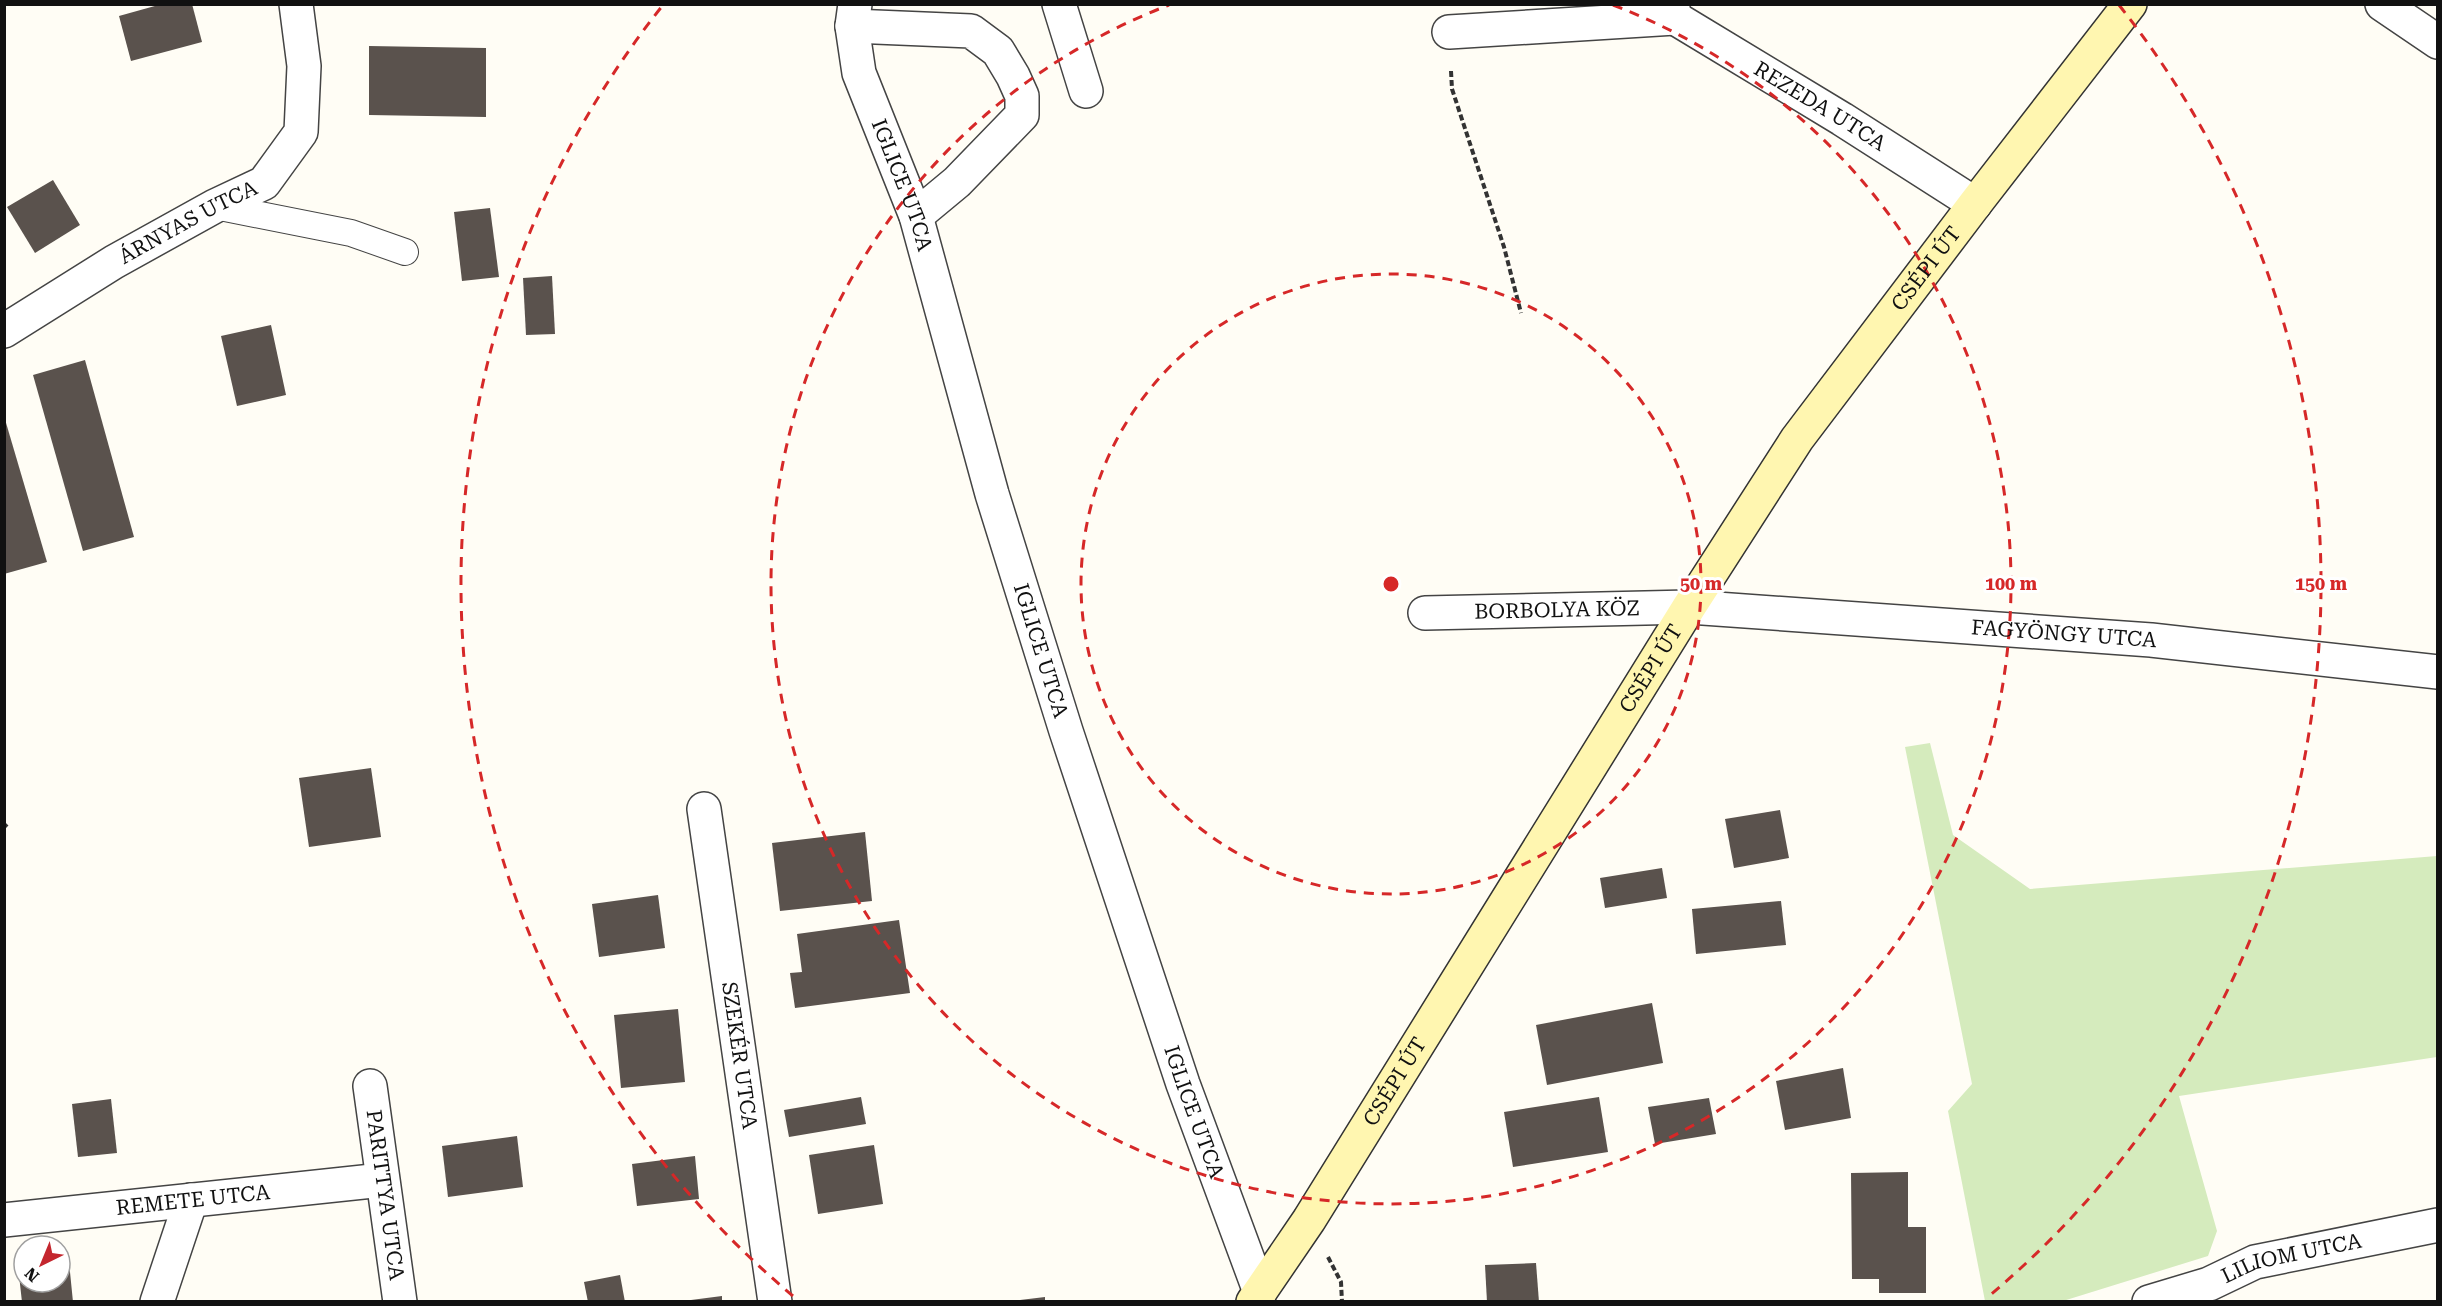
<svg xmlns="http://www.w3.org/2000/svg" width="2442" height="1306" font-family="'Roboto Serif',serif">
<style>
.green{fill:#d5ebbd}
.building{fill:#5a524d}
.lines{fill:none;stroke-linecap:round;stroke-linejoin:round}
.lane-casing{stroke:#444;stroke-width:28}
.street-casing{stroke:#444;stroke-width:36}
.secondary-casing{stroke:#333;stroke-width:36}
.path{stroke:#333;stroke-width:4;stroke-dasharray:6 3;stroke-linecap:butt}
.lane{stroke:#fff;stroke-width:26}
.street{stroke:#fff;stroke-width:33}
.secondary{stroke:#fff6b0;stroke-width:33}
.ring{fill:none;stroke:#d62828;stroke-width:3;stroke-dasharray:10 8}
.labels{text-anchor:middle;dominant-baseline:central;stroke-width:6;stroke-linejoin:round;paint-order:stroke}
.street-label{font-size:21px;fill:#111;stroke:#fff}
.centre{fill:#d62828;stroke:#fff;stroke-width:3}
.ring-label{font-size:18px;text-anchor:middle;font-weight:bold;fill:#d62828;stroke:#fff;stroke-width:6;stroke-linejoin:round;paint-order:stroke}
</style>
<rect width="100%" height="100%" fill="#fffdf5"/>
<path class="green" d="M1930,743L1953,835L2030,889L2437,856V1057L2179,1096L2217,1231L2208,1256L2063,1301H1985L1948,1111L1972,1084L1905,747Z"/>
<g class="building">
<path d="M162,4H192L202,42L131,61L119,16Z"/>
<path d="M369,46L486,48V117L369,115Z"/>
<path d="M53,180L80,225L35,253L7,207Z"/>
<path d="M490,208L499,277L462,281L454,212Z"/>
<path d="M552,276L555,334L526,335L523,278Z"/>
<path d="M271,325L286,395L237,406L221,336Z"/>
<path d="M85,360L134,537L83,551L33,375Z"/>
<path d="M4,416L47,562L4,574Z"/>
<path d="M371,768L381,837L309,847L299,778Z"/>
<path d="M1780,810L1789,858L1734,868L1725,819Z"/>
<path d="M865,832L872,901L780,911L772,843Z"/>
<path d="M1662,868L1667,898L1605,908L1600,878Z"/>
<path d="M658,895L665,948L599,957L592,904Z"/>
<path d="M1781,901L1786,945L1696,954L1692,909Z"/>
<path d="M899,920L910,993L795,1008L790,973L802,972L797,934Z"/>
<path d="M1652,1003L1663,1063L1547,1085L1536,1025Z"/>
<path d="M678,1009L685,1082L621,1088L614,1015Z"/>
<path d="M1843,1068L1851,1118L1785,1130L1776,1081Z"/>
<path d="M861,1097L866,1124L789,1137L784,1110Z"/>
<path d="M1599,1097L1608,1152L1513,1167L1504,1112Z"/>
<path d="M1709,1098L1716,1134L1655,1144L1648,1107Z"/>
<path d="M111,1099L117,1153L78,1157L72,1104Z"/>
<path d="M517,1136L523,1187L448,1197L442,1146Z"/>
<path d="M874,1145L883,1204L818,1214L809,1155Z"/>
<path d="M695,1156L699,1199L637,1206L632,1164Z"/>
<path d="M1908,1172V1227H1926V1293H1879V1279H1852L1851,1173Z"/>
<path d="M68,1252L73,1302H22L17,1257H24V1282H60V1253Z"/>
<path d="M1536,1263L1539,1302H1487L1485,1265Z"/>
<path d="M620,1275L625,1302H588L584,1282Z"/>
<path d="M722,1296V1302H691V1300Z"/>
<path d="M1045,1297V1302H1020V1300Z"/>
</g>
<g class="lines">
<g class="lane-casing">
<path id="lane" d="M215,206L351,233L405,252"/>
</g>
<g class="street-casing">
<g id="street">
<path id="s1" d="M855,4L852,26L859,73L916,216L992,494L1066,731L1183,1084L1260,1292"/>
<path d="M1059,4L1086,91"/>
<path id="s2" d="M1672,4L1675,18L1842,119L1975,204"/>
<path d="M2382,4L2438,42"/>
<path d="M852,26L971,31L998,51L1013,76L1022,96V115L957,182L916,216"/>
<path d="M1449,32L1675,18"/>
<path id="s3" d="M4,331L114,262L215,206L264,183L301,132L304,66L296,4"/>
<path id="s4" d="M1425,613L1689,607L2151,640L2438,672"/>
<path id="s5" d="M704,809L775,1302"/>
<path id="s6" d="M370,1086L400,1302"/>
<path id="s7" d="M4,1220L382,1180"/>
<path d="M157,1302L191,1200"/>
<path id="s8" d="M2149,1302L2209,1284L2255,1262L2438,1225"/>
</g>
</g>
<g class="secondary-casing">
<g id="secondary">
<path id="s9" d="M1253,1302L1309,1220L1689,607L1797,439L1975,204L2130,4"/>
</g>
</g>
<g class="path">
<path d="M1451,71L1452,89L1504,247L1521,313"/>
<path d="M4,824L7,827"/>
<path d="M1328,1257L1341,1282L1342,1302"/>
</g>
<use href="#lane" class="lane"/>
<use href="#street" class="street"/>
<use href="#secondary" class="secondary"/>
</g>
<g class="ring">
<circle cx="1391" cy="584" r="310"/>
<path d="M1613 5A620 620 0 1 1 1169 5"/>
<path d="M793 1296A930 930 0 0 1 663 5M2119 5A930 930 0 0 1 1989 1296"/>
</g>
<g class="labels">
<g class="street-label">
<text stroke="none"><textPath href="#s2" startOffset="184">REZEDA UTCA</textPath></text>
<text stroke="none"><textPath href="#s1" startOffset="190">IGLICE UTCA</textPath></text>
<text stroke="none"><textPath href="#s3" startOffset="214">ÁRNYAS UTCA</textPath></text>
<text stroke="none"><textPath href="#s9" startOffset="1234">CSÉPI ÚT</textPath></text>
<text stroke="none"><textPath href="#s4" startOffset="132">BORBOLYA KÖZ</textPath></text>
<text stroke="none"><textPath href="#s4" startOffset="640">FAGYÖNGY UTCA</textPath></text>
<text stroke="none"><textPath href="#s1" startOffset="676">IGLICE UTCA</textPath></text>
<text stroke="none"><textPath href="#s9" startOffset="748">CSÉPI ÚT</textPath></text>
<text stroke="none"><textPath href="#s5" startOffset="249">SZEKÉR UTCA</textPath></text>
<text stroke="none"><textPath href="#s9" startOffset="262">CSÉPI ÚT</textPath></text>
<text stroke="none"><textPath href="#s1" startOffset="1162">IGLICE UTCA</textPath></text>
<text stroke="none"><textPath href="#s6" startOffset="110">PARITTYA UTCA</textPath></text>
<text stroke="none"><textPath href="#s7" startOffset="190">REMETE UTCA</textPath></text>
<text stroke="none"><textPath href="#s8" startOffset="150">LILIOM UTCA</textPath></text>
</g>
</g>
<circle cx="1391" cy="584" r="9" class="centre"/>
<g class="ring-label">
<text x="1701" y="590">50 m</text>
<text x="2011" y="590">100 m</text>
<text x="2321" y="590">150 m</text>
</g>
<rect width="2442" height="1306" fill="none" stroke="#111111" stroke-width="12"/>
<g transform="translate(42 1264) rotate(223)"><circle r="28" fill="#ffffff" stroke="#a0a0a0" stroke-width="1.5"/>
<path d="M0-4.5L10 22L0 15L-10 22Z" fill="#c4262e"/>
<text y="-9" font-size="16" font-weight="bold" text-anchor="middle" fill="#111111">N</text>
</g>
</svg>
